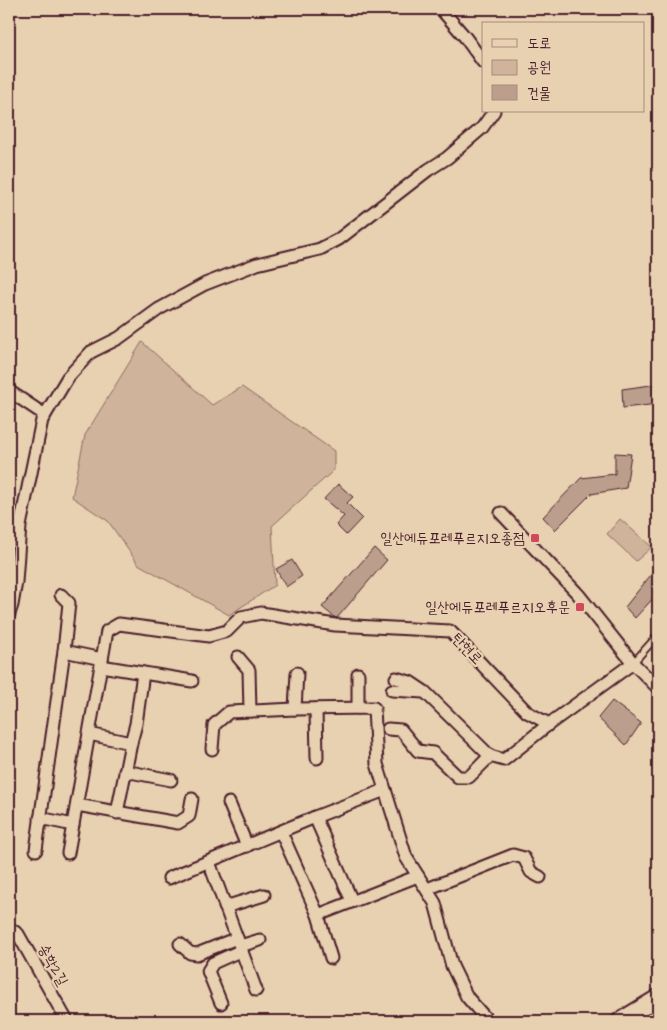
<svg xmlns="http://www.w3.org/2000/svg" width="667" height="1030" font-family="'Architects Daughter','Poor Story',sans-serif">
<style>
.green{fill:#cfb49b;stroke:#8c6a63}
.building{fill:#bb9f8c;stroke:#4a1f2b}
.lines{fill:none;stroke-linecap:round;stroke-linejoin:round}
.lane-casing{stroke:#4a1f2b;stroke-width:9}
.street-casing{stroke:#4a1f2b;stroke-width:15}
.secondary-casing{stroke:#4a1f2b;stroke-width:20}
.lane{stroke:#e8d1b1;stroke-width:5.5}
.street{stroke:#e8d1b1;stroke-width:11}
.secondary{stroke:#e8d1b1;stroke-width:16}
.poi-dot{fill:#d1495b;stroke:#e8d1b1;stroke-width:2}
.labels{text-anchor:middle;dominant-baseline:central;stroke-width:4.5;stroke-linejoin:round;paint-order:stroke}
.poi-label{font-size:15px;fill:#4a1f2b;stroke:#e8d1b1;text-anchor:end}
.street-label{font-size:15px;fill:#4a1f2b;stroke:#e8d1b1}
</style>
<rect width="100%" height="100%" fill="#e8d1b1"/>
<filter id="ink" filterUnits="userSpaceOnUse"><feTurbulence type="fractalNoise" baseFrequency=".02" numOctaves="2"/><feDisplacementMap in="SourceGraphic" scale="10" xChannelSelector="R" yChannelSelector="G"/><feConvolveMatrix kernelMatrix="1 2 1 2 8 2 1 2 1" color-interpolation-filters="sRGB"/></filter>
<g filter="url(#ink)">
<g class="green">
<path d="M142,342L212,405L242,387L334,451V470L272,526L275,585L229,615L138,564L108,521L72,497L85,435Z"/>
<path d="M620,519L652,547L636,561L607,534Z"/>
</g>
<g class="building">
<path d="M658,384V404L623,408L622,389Z"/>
<path d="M615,453L631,454L626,488L591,494L555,530L543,517L581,478L615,474Z"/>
<path d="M338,484L353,497L347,503L362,518L346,535L336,525L344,516L324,499Z"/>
<path d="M374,548L387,560L337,618L334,617L322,607Z"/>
<path d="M292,560L302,576L286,587L276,569Z"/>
<path d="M658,566V593L635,618L625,607Z"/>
<path d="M612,701L641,723L626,745L598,718Z"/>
</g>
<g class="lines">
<g class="lane-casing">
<path id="lane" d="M633,663L658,635"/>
</g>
<g class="street-casing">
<g id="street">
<path d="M441,9L465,37L483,62"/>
<path d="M9,391L45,415"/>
<path d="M501,513L578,594L633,663L658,688"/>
<path d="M9,614L12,605L16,582L20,526L42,420L68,377L91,352L119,338L159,309L205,284L257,264L320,249L339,239L428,170L447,158L482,128L494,111"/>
<path d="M64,651L102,659"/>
<path d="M238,657L249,670L250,711"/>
<path d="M101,666L192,681"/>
<path d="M358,674V708"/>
<path d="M396,678L410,682L425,692L490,756L504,760L549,724"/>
<path d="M392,690L423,692"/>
<path d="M295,709L297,673"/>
<path d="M316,709L317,758"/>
<path d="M388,729L401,730L418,751L433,753L458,777H469L490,756"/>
<path d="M89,734L131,743L117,813"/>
<path d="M130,746L136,724L143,673"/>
<path d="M212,749L214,725L229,712L295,709L374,708L377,764L406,857L435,903L452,966L467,997L488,1021"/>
<path d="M125,771L171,780"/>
<path d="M229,803L247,846"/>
<path d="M77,805L178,823L189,816L192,799"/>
<path d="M315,817L352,901"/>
<path d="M40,818L73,825"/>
<path d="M281,832L318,915L418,876"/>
<path d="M36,850L64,651L69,603L61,595"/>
<path d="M68,853L107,631L119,624L209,636L227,631L241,617L261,613L335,625L450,631L527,712L549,724L633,663"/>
<path d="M209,862L256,990"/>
<path d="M169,878L315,817L385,790"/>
<path d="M427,889L513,855L524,858L531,872L540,877"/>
<path d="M225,907L264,895"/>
<path d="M318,915L331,958"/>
<path d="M9,928L18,934L67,1021"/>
<path d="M180,944L190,953L197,954L237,938"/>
<path d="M240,946L260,940"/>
<path d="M221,1003L208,971L213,963L242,950"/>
</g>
</g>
<g class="secondary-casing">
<path id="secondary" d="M620,1021L658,998"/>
</g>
<use href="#lane" class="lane"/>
<use href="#street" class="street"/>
<use href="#secondary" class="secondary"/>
</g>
</g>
<g class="poi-dot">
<rect x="530" y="533" width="10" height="10" rx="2.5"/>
<rect x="575" y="602" width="10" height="10" rx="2.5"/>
</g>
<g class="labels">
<g class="poi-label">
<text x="525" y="538">일산에듀포레푸르지오종점</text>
<text x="570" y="607">일산에듀포레푸르지오후문</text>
</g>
<g class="street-label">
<text transform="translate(467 649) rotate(46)">탄현로</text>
<text transform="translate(53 965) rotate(61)">송학2길</text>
</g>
</g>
<rect width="667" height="1030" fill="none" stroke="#e8d1b1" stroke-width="30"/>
<rect x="15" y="15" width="637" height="1000" fill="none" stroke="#4a1f2b" stroke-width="2" filter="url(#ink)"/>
<rect x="482" y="22" width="162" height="90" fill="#e8d1b1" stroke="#a98a7b"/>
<rect x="492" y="39" width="25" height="8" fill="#e8d1b1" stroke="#a98a7b"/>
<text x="527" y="48" font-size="15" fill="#4a1f2b">도로</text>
<rect x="492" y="60" width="25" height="15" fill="#cfb49b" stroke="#a98a7b"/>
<text x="527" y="72" font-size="15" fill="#4a1f2b">공원</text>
<rect x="492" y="85" width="25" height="15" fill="#bb9f8c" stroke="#a98a7b"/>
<text x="527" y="98" font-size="15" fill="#4a1f2b">건물</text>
</svg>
